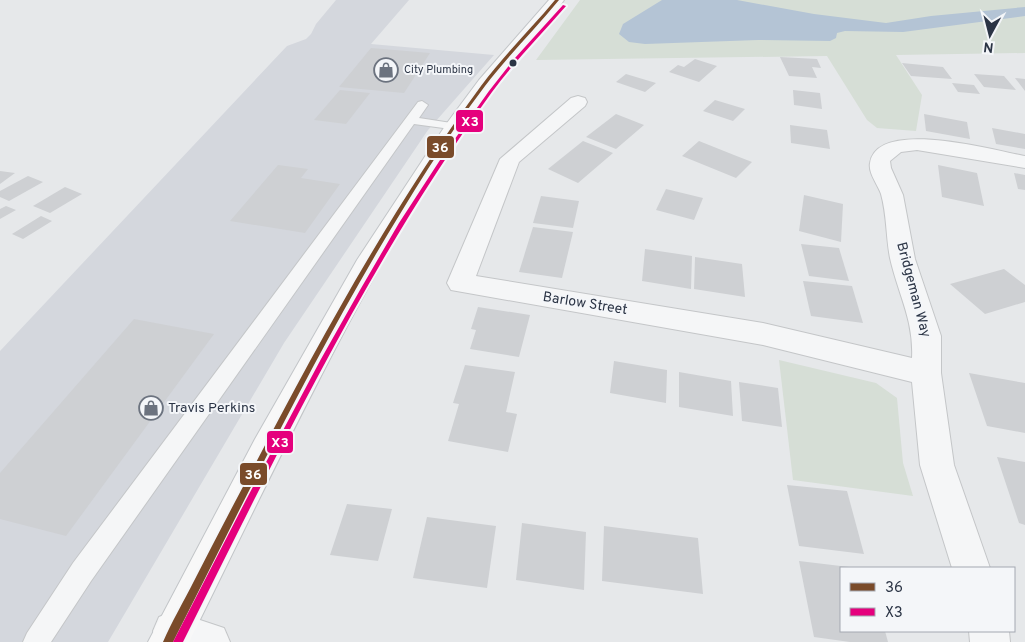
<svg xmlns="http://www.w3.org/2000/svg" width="1025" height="642" font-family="Overpass,sans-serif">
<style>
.built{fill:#d4d7dd}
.green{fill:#d6ded6}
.water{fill:#b4c4d5}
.building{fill:#ced0d3}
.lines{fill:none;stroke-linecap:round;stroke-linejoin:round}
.lane-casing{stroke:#c4c6c8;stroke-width:2}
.street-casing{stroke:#c4c6c8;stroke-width:2}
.primary-casing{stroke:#c2c5c8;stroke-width:2}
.lane{fill:#f5f6f7;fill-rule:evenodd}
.street{fill:#f5f6f7;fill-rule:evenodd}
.primary{fill:#f8f8f8;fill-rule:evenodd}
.bus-1-casing{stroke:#f4f6f9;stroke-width:4}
.bus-2-casing{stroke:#f4f6f9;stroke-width:4}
.bus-1{fill:#7a4b2a;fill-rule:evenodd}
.bus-2{fill:#e5007d;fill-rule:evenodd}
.bus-dot{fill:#2b3445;stroke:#f4f6f9;stroke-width:2}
.labels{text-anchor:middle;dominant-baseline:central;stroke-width:4;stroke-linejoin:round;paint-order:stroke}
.far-poi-label{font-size:11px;fill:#2b3445;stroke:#f4f6f9;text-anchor:start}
.street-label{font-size:14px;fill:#2b3445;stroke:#f4f6f9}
.poi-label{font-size:14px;fill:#2b3445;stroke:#f4f6f9;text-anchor:start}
.line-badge{stroke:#f4f6f9;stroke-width:2}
.badge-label{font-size:14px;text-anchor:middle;font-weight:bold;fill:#fff}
</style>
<rect width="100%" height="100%" fill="#e6e8ea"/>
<path class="built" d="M336,0H409L371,44L494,55L428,130L284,343L108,642H0V351L287,46L306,39L311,34L316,24Z"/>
<g class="green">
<path d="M580,0H1025V53L896,55L922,95L916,131L877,128L867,120L827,56L536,60Z"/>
<path d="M779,360L876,383L897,398L903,463L913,496L793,480Z"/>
</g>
<path class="water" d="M662,0H737L814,14L886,23L931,16L1025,7V16L903,32L845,31L837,33L836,38L830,41L758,40L645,44L629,42L619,34L623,24Z"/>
<g class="building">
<path d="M371,48L430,53L404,93L339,87Z"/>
<path d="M780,57L817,59L821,68L812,67L817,78L789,76Z"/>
<path d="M695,59L717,66L699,82L669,72L678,65L684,67Z"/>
<path d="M902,63L943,67L952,79L911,76Z"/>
<path d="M626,74L656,83L645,92L616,82Z"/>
<path d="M974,74L1004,76L1016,90L984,87Z"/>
<path d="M1015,78L1025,79V91Z"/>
<path d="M952,83L974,85L980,94L958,92Z"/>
<path d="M340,90L370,93L346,124L314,120Z"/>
<path d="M793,90L820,93L822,109L794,105Z"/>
<path d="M715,100L745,109L733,121L703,111Z"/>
<path d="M616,114L644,125L616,149L586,137Z"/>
<path d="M924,114L967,122L970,139L926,131Z"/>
<path d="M790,125L827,130L830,149L791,143Z"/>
<path d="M992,128L1025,134V149L996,144Z"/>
<path d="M583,141L613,153L578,183L548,169Z"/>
<path d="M699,141L734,155L752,162L736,178L682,156Z"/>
<path d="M278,165L308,169L301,178L340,184L305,233L230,221Z"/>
<path d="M938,165L977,173L984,206L942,197Z"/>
<path d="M0,171L15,173L0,184Z"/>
<path d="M1014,173L1025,175V190L1018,189Z"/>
<path d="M28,176L43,182L9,201L0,197V191Z"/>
<path d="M65,187L82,194L50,213L33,206Z"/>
<path d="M666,189L703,198L694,220L656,210Z"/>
<path d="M804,195L843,204L841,242L799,231Z"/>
<path d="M541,196L579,201L573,228L533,223Z"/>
<path d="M6,206L16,210L0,219V209Z"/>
<path d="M41,216L52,221L23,239L12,234Z"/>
<path d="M533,227L573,232L562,278L519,272Z"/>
<path d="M801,244L839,248L849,281L809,276Z"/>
<path d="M645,249L692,256L691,289L642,281Z"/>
<path d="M695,257L742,264L745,297L694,289Z"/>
<path d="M1004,269L1025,285V302L985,314L950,284Z"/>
<path d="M803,281L852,286L863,323L811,316Z"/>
<path d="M478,307L530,315L519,357L470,349L476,330L471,329Z"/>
<path d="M134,319L214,334L66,536L0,519V473Z"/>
<path d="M614,361L667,370L666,403L610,393Z"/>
<path d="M465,365L515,372L506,412L517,414L508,452L448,441L459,404L453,403Z"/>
<path d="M679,372L731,381L733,416L679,407Z"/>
<path d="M969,373L1025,383V433L987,426Z"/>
<path d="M739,382L778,388L782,427L742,421Z"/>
<path d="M997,457L1025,462V525L1019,523Z"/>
<path d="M787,485L847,491L864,554L799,546Z"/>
<path d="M347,504L392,509L378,561L330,555Z"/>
<path d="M427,517L496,526L487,588L413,578Z"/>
<path d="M522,523L586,532L584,590L516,580Z"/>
<path d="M604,526L698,538L703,594L602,581Z"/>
<path d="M799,561L849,567L841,568V631H885L888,642H850L814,637Z"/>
</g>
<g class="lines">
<g class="lane-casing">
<path id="lane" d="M422,101L428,105L419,118L458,124L460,127L458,130L414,124L91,581L51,642H23L27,633L73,563L418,102Z"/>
</g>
<g class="street-casing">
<g id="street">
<path d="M578,96L585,98L587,102L585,106L519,162L476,276L763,323L912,358C914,320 898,294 890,258C886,238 887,215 881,194C878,185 868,173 870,163C877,117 996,151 1025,156V168L917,150L901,152L890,161L891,168L903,195L915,259L941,336V373L954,465L990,568H952L920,465L912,382L763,345L451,290L447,283L500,159L571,98Z"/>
<path d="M173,611L224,628L230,642H157L153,631L159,617Z"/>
<path d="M969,631H1009L1010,642H970Z"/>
</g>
</g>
<g class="primary-casing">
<path id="primary" d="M549,0H564C533,45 493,82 463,128C357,291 275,468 189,642H148L255,439L357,260L447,123L479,80Z"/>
</g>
<use href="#lane" class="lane"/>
<use href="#street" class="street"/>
<use href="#primary" class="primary"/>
<g class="bus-1-casing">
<path id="bus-1" d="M555,0H559C535,29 508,56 485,86C445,139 410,197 376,254C302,380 239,512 173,642H163C172,621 184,601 194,581C213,544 232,507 252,470C321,338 393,206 481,86C503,56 531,29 555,0Z"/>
</g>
<g class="bus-2-casing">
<path id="bus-2" d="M563,5L566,6C541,35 514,62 492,92C368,262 277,455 183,642H173L247,498L321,359L360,290L399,223L442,157L489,91L515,58Z"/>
</g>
<use href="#bus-1" class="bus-1"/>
<use href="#bus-2" class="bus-2"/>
</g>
<defs>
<g id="shop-ring" transform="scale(1.25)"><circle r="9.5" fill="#f4f6f9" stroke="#6c737f" stroke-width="1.5"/><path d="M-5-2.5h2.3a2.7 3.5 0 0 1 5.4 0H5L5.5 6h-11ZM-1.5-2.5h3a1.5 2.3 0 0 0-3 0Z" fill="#6c737f"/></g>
</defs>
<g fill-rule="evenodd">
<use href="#shop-ring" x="386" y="70"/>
<use href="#shop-ring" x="151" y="408"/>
</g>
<circle class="bus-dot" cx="513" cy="63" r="4.5"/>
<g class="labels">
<g class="far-poi-label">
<text x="404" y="70">City Plumbing</text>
</g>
<g class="street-label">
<text transform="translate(913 290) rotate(75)">Bridgeman Way</text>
<text transform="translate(585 304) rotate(9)">Barlow Street</text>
</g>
<g class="poi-label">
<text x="168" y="408">Travis Perkins</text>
</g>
</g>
<g class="line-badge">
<rect x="455" y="109" width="29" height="24" rx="5" fill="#e5007d"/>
<rect x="426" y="135" width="29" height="24" rx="5" fill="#7a4b2a"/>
<rect x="266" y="430" width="28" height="24" rx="5" fill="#e5007d"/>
<rect x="239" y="462" width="29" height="24" rx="5" fill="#7a4b2a"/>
</g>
<g class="badge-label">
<text x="470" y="126">X3</text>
<text x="440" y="152">36</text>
<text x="280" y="447">X3</text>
<text x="253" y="479">36</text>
</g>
<rect x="840" y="567" width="175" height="65" fill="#f4f6f9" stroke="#a4a8b1"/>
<rect x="850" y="583" width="25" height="8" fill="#7a4b2a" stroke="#a4a8b1"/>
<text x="885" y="592" font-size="15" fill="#2b3445">36</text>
<rect x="850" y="608" width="25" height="8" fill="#e5007d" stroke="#a4a8b1"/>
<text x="885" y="617" font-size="15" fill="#2b3445">X3</text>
<g transform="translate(990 35) rotate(187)" stroke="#f4f6f9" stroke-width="4" paint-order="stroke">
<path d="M0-4L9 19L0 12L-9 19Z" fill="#2b3445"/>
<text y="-8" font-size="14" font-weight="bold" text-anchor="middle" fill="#2b3445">N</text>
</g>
</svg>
